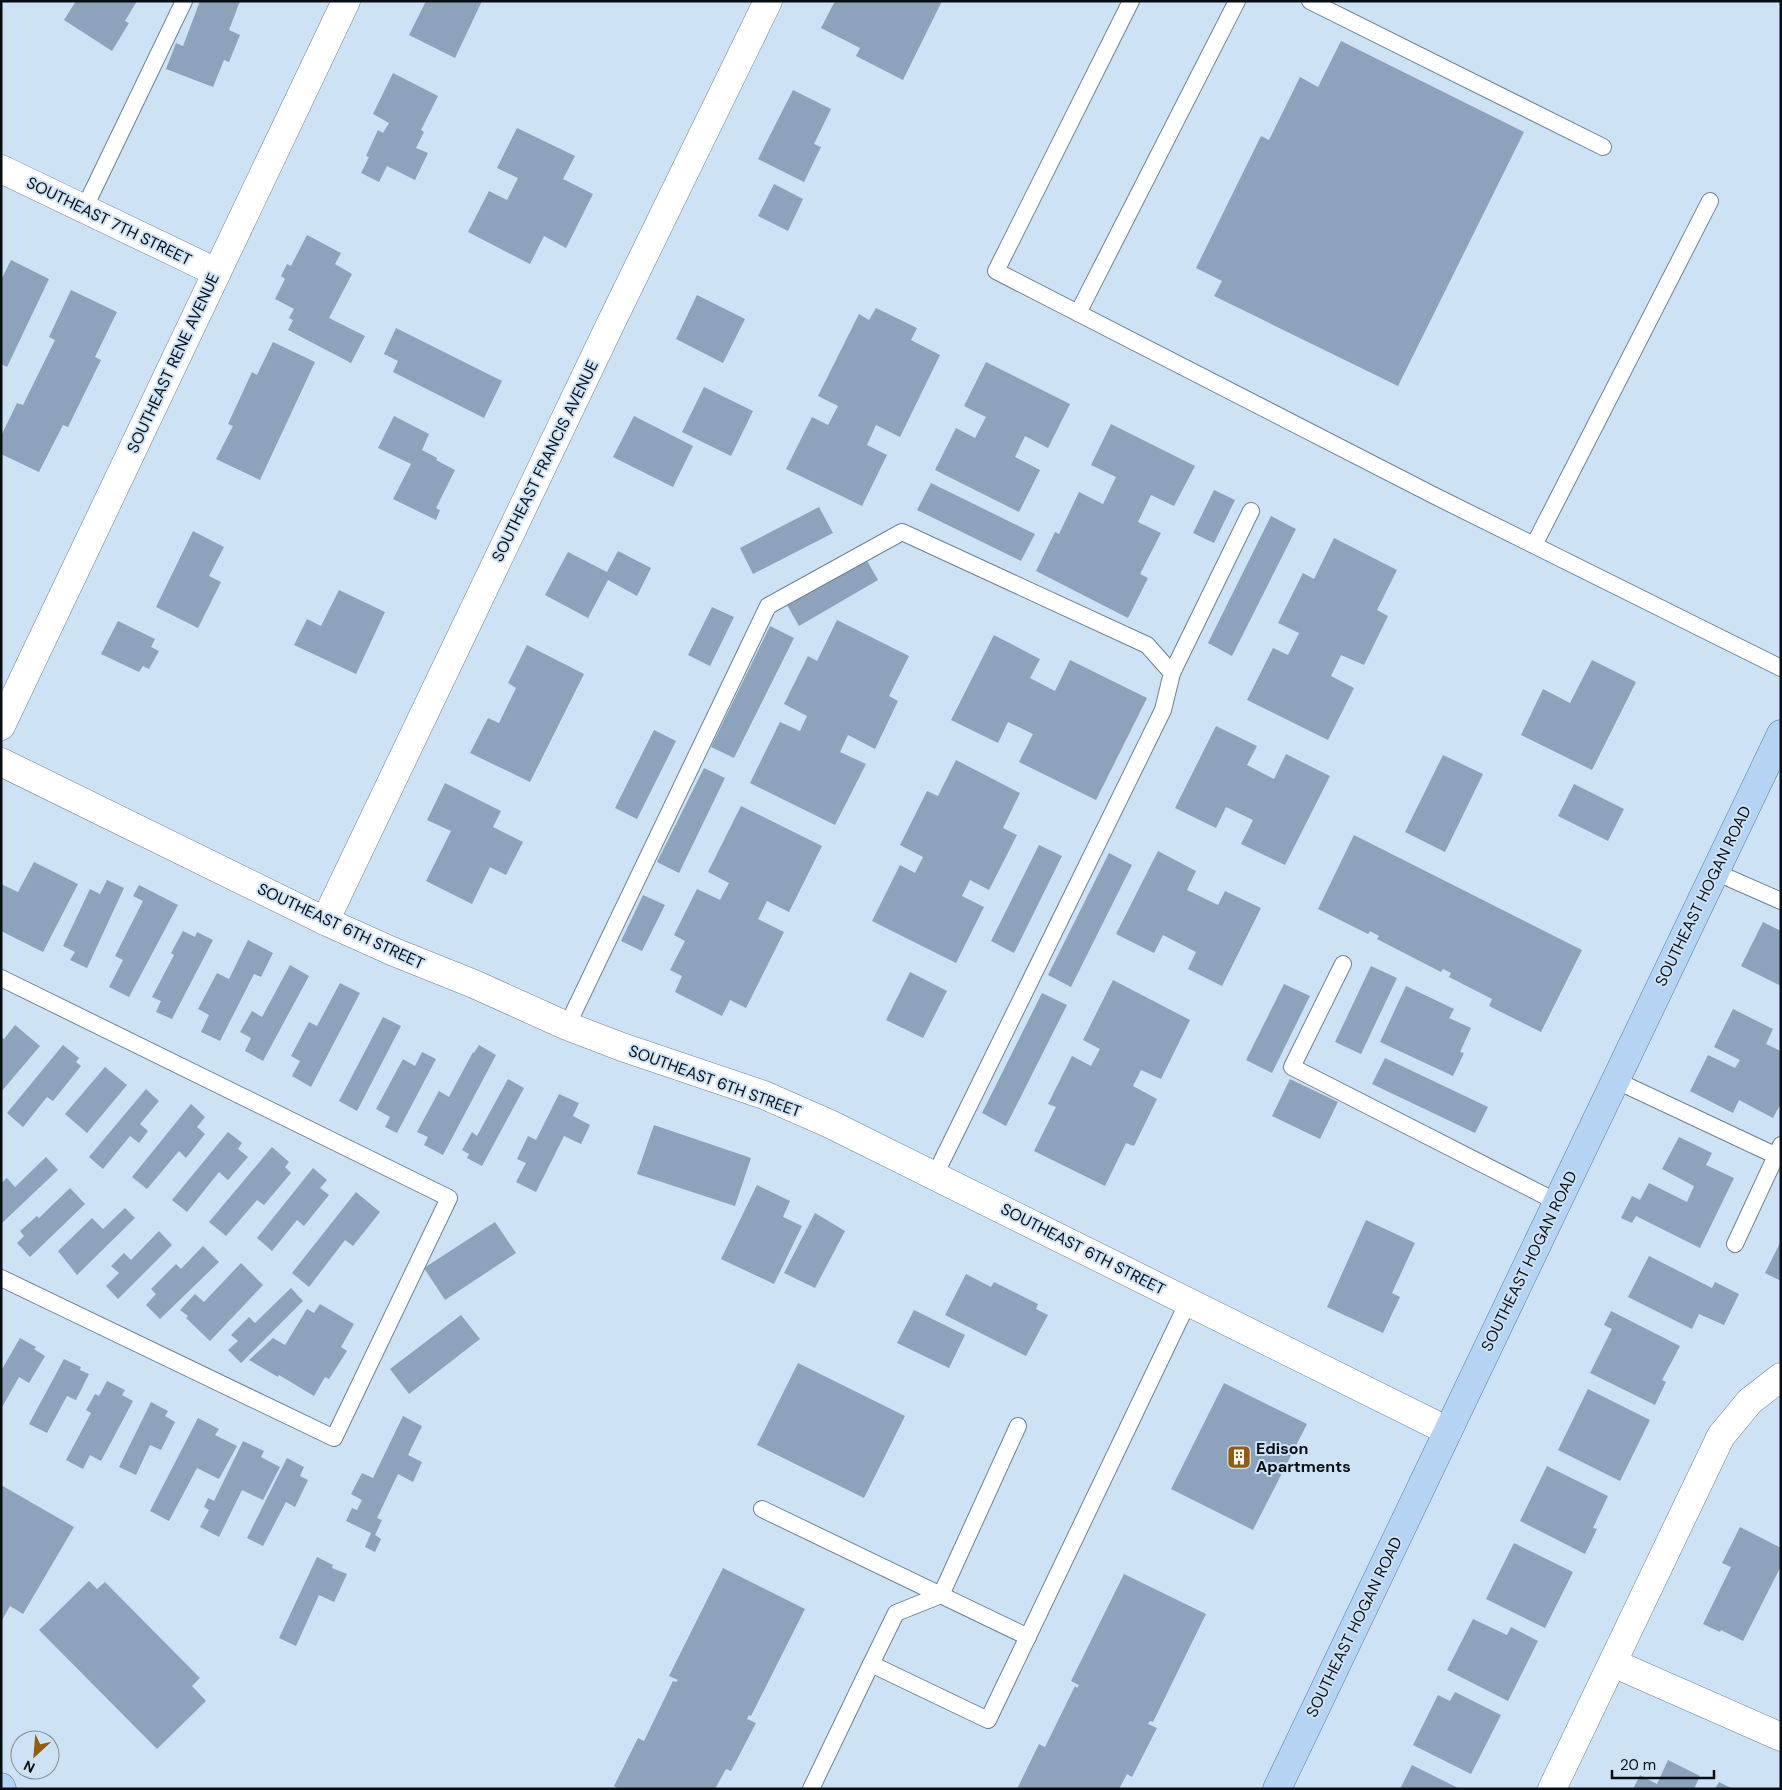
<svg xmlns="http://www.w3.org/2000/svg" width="1782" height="1790" font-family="'DM Sans',sans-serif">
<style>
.building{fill:#8da3bb}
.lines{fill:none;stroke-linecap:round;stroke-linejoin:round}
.lane-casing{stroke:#6f8294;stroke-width:18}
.street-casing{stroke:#6f8294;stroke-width:29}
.primary-casing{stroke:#587ca1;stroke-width:29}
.lane{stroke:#fff;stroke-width:16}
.street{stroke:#fff;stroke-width:28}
.primary{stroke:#b5d4f4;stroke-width:28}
.labels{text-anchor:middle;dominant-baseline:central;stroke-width:4;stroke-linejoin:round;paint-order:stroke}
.street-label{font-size:16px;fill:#060d13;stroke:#cee2f6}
.poi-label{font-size:16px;font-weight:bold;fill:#060d13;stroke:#cee2f6;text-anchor:start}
</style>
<rect width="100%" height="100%" fill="#cee2f6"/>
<g class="building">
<path d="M76,1H137L125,21L129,23L112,51L64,20Z"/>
<path d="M200,1H240L229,30L240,35L229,62L224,60L213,87L166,69L176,43L183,46Z"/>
<path d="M426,1H482L455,58L409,35Z"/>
<path d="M835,1H942L903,80L856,56L860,48L821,28Z"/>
<path d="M1341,41L1524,132L1398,386L1214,296L1222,281L1196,268L1261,136L1269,140L1300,77L1318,87Z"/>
<path d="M393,73L438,96L421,130L424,132L416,148L428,153L415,180L387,166L379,182L361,173L369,157L366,156L378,130L383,133L389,123L373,114Z"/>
<path d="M793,90L831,109L814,144L821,147L804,182L758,159Z"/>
<path d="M517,128L575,156L563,179L593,194L566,248L544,236L530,264L468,232L489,191L507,200L518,178L497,168Z"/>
<path d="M774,184L803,199L788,231L758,216Z"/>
<path d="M307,235L341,253L335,264L352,274L329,318L365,336L351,363L288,330L293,320L289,318L294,309L275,299L285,279L281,276L287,264L291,266Z"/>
<path d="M11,260L49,279L7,367L1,364V280Z"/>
<path d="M71,290L117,312L95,357L101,360L68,427L63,425L39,472L1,454V436L17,403L23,405L55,340L49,337Z"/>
<path d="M697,295L745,319L723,363L676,339Z"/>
<path d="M876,308L917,328L911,340L940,355L900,437L876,425L867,445L887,455L862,506L786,469L812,417L828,425L838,406L818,396L859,314L869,320Z"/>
<path d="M396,328L502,381L484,418L393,372L398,361L384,354Z"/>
<path d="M273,342L315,362L260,480L216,459L233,426L228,424L252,372L257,375Z"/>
<path d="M986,362L1070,404L1048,448L1025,436L1015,457L1040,470L1019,512L935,470L956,428L975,438L986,417L964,406Z"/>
<path d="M704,387L753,411L731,456L682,432Z"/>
<path d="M394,416L429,434L422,450L437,458L436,460L455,470L436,508L440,510L436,520L393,499L411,464L378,448Z"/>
<path d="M634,416L693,446L673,487L613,457Z"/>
<path d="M1111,424L1195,466L1174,506L1151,495L1138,522L1161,533L1140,574L1148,578L1128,618L1036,571L1055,532L1059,534L1079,492L1103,504L1116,477L1091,465Z"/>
<path d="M931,483L1035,534L1021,561L917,510Z"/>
<path d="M1214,490L1235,500L1214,543L1193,533Z"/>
<path d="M819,507L833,533L753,574L740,548Z"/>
<path d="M1271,516L1296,529L1232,656L1208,643Z"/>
<path d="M193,531L224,547L209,576L221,582L198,628L156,607Z"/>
<path d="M1334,538L1397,570L1377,610L1388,616L1364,665L1341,655L1331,676L1354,688L1328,740L1247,700L1273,648L1288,655L1299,633L1278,623L1303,573L1314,579Z"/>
<path d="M618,551L651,568L637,596L608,580L588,618L545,595L568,552L607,572Z"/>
<path d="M866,559L878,580L799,626L787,605Z"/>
<path d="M339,590L385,612L356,674L294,645L307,619L321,626Z"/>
<path d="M712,607L734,617L710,666L688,655Z"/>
<path d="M837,620L909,656L889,696L898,701L875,749L848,735L840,752L866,764L835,825L750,783L780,722L800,731L807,716L784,704L808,656L817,661Z"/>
<path d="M118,621L155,639L151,647L159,651L149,669L143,666L139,672L101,654Z"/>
<path d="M770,626L794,638L734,758L711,747Z"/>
<path d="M994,635L1040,659L1030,678L1055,691L1070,660L1147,698L1096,800L1019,762L1033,734L1008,722L998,743L951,720Z"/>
<path d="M527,645L584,674L530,782L470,753L488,718L499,723L516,688L508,683Z"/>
<path d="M1592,660L1636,682L1592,770L1521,735L1543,689L1570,703Z"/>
<path d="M1216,726L1257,746L1247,765L1274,779L1286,754L1330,776L1285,865L1241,844L1253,820L1226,807L1216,828L1175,808Z"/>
<path d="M654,730L676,741L637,819L615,808Z"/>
<path d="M1443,755L1483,774L1445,852L1405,832Z"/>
<path d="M956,760L1020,793L1003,828L1017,835L989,890L970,880L962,896L984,907L956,963L872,921L900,865L915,873L923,857L900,845L927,791L938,796Z"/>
<path d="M704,768L725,778L679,873L657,862Z"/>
<path d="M445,783L501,811L493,827L523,842L506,875L490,867L472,904L426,881L451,831L427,820Z"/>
<path d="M1574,784L1624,809L1608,841L1558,816Z"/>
<path d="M741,806L822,846L789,912L767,901L758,919L784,932L746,1008L730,1000L722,1016L675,992L682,976L670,970L685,941L674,935L697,889L720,900L729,883L708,872Z"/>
<path d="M1354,835L1582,950L1541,1032L1489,1006L1492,999L1449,977L1451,973L1443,969L1441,972L1377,939L1379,936L1370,931L1368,934L1318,909Z"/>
<path d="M1039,845L1062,856L1014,953L991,941Z"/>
<path d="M1158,851L1196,871L1187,890L1218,905L1225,891L1261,908L1222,986L1188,969L1196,952L1163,935L1154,953L1116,934Z"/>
<path d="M1109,853L1132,865L1071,987L1048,975Z"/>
<path d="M34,862L78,884L43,952L1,931V884L18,892Z"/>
<path d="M107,880L124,888L87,968L70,960L75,952L63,946L90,889L100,894Z"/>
<path d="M139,885L178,905L129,997L109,987L123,960L115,956L143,901L133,896Z"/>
<path d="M643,895L665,905L642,951L621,941Z"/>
<path d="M1763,922L1781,931V986L1741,966Z"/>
<path d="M183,931L195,937L197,932L213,940L172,1019L156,1012L161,1001L152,997L174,955L171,953Z"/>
<path d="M248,940L273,953L261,977L254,974L220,1041L201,1032L209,1015L198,1009L217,973L229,979Z"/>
<path d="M290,965L309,976L263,1061L245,1051L251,1038L240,1032L252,1011L262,1017Z"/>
<path d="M1371,966L1397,978L1361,1054L1335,1042Z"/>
<path d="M910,972L947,991L923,1038L886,1020Z"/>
<path d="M1113,980L1190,1020L1161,1079L1141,1070L1133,1086L1157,1099L1134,1146L1126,1143L1105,1186L1034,1151L1056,1107L1048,1104L1072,1056L1091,1066L1100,1049L1083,1040Z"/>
<path d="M340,983L360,993L311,1087L292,1076L300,1061L291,1056L309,1022L317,1026Z"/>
<path d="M1284,984L1310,996L1272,1073L1246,1060Z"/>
<path d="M1406,986L1454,1009L1449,1018L1471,1028L1460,1052L1464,1053L1453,1076L1380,1042Z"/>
<path d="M1042,993L1067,1005L1006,1126L982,1113Z"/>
<path d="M1733,1009L1773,1029L1766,1044L1781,1051V1103L1773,1118L1739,1100L1733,1113L1690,1091L1708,1055L1735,1068L1740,1060L1714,1047Z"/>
<path d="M383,1017L401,1026L357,1111L339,1101Z"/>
<path d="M15,1025L40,1046L1,1092V1037L4,1039Z"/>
<path d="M63,1045L79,1058L76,1062L81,1066L53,1101L47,1097L23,1127L7,1113Z"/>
<path d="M479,1045L496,1055L443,1155L424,1145L428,1137L417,1132L439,1091L449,1097L473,1052L474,1053Z"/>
<path d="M422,1052L436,1059L397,1133L385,1127L390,1117L376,1109L403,1059L415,1066Z"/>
<path d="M1385,1058L1488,1107L1475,1133L1372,1084Z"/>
<path d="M105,1067L127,1085L87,1133L65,1114Z"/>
<path d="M508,1079L524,1088L482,1166L467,1158L469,1154L462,1150L472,1132L477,1136Z"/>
<path d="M1290,1079L1338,1102L1320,1139L1272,1116Z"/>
<path d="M146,1089L159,1101L140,1124L148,1131L139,1143L130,1136L103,1169L89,1157Z"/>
<path d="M559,1094L579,1103L573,1116L590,1125L581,1144L564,1136L536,1192L516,1182L526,1163L517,1159L528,1136L536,1140Z"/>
<path d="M191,1104L205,1117L197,1127L205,1134L186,1158L179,1151L147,1189L132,1177Z"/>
<path d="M654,1125L751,1158L735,1206L637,1174Z"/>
<path d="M228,1132L242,1143L238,1149L248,1157L228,1180L219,1172L187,1212L172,1200Z"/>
<path d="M1679,1137L1712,1153L1706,1165L1734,1178L1700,1248L1636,1216L1632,1223L1621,1218L1632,1196L1640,1200L1649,1183L1687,1202L1694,1186L1662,1169Z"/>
<path d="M272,1147L289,1162L285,1167L291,1173L264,1205L257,1200L226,1236L209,1222Z"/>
<path d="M46,1157L58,1170L1,1224V1183L7,1178L15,1187Z"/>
<path d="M313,1168L327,1180L320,1188L329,1195L304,1226L297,1220L272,1251L257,1238Z"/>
<path d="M757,1185L790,1201L783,1217L802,1226L774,1284L721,1259Z"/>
<path d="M70,1188L85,1204L30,1257L17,1243L24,1236L20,1231L37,1216L39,1218Z"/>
<path d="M356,1192L380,1212L353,1246L345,1240L309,1287L292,1273Z"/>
<path d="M125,1208L135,1218L77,1275L58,1251L92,1218L103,1229Z"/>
<path d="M815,1213L845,1231L815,1288L784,1273Z"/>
<path d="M1366,1220L1415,1243L1392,1293L1400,1297L1383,1333L1327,1307Z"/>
<path d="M495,1222L516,1253L445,1300L424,1268Z"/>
<path d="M159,1231L172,1245L118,1299L106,1286L119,1273L111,1266L124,1253L131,1260Z"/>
<path d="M1781,1241V1281L1765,1273Z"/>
<path d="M203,1246L219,1262L160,1319L146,1305L156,1294L151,1289L176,1264L181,1269Z"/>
<path d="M1649,1256L1712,1288L1715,1282L1739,1294L1724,1325L1699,1314L1692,1329L1628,1297Z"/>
<path d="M241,1263L263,1285L210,1341L186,1318L188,1316L180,1310L195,1294L204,1302Z"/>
<path d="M966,1274L991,1287L994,1282L1038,1304L1036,1309L1048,1315L1026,1356L945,1315Z"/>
<path d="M291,1288L303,1301L241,1363L228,1350L238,1341L231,1335L249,1317L255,1323Z"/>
<path d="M320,1304L354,1324L341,1347L347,1351L329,1379L325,1377L314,1396L279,1375L278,1377L249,1360L273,1338L285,1345L307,1309L314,1313Z"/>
<path d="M914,1310L965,1335L949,1368L897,1343Z"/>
<path d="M1611,1311L1680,1346L1662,1380L1666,1382L1655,1405L1590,1373L1612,1329L1604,1325Z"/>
<path d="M461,1315L480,1339L409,1394L390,1369Z"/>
<path d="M20,1338L36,1347L34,1349L45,1356L29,1383L19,1377L1,1409V1371Z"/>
<path d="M64,1359L81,1367L80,1370L89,1374L76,1400L67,1396L47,1433L29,1424Z"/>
<path d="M798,1363L905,1416L864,1498L757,1445Z"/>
<path d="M107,1381L125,1390L122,1395L133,1401L101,1461L90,1455L83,1469L66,1460L91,1413L86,1410L95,1394L99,1396Z"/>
<path d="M1224,1383L1307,1424L1253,1530L1171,1489Z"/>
<path d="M1588,1389L1650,1420L1620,1481L1558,1450Z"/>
<path d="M151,1402L168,1411L165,1416L175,1422L161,1450L150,1445L136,1475L119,1467Z"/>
<path d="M403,1416L422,1426L408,1455L422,1462L413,1482L398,1474L377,1518L382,1520L375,1535L381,1539L375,1552L365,1547L371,1533L346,1521L352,1508L357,1510L362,1500L351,1494L362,1473L373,1478Z"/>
<path d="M198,1418L219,1429L215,1435L237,1446L219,1479L197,1468L169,1521L150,1511Z"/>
<path d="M243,1441L264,1451L261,1457L280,1467L263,1500L242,1490L219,1537L200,1527L209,1510L204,1507L208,1498L214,1501Z"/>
<path d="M287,1458L304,1467L300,1476L308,1480L295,1507L286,1502L263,1546L247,1538Z"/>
<path d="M1547,1466L1608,1496L1593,1528L1597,1529L1585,1554L1520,1521Z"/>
<path d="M1,1485L74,1527L23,1614L10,1606L1,1622Z"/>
<path d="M1740,1527L1781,1548V1566L1743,1641L1721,1630L1720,1632L1703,1624L1731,1567L1722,1563Z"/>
<path d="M1514,1543L1573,1572L1545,1628L1486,1599Z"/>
<path d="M317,1557L333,1565L332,1568L347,1574L334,1602L319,1595L296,1646L279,1638Z"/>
<path d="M723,1568L805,1609L751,1716L749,1715L747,1719L756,1723L731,1771L726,1769L715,1789H619L614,1786L638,1738L644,1741L673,1681L676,1682L678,1680L669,1676Z"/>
<path d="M1124,1574L1206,1614L1153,1722L1150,1721L1148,1724L1157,1728L1132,1777L1127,1774L1119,1789H1017L1039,1744L1045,1747L1075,1686L1077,1688L1079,1685L1071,1681Z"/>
<path d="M89,1581L97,1589L105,1582L200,1678L192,1686L206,1701L157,1749L39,1630Z"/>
<path d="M1473,1619L1507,1635L1511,1627L1538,1641L1508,1701L1447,1670Z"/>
<path d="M1455,1692L1501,1715L1471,1774L1413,1745L1438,1695L1450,1701Z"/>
<path d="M1668,1760L1700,1776L1694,1789H1633L1640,1775L1657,1784Z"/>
<path d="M1412,1765L1460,1789H1400Z"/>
<path d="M1719,1782L1733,1789H1715Z"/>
</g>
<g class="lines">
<g class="lane-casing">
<g id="lane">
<path d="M1131,1L996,271L1433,495L1781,668"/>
<path d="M1310,1L1603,147"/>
<path d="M84,209L184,1"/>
<path d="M1078,313L1237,1"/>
<path d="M1534,545L1710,201"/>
<path d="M1172,673L1251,511"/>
<path d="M1715,872L1781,901"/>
<path d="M1343,964L1292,1067L1557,1202"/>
<path d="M1,978L449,1198L334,1438L1,1278"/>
<path d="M567,1026L768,606L902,532L1147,645L1172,673L1163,710L935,1175"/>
<path d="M1615,1080L1781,1158"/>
<path d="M1735,1244L1781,1145"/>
<path d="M762,1509L1028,1637"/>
<path d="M871,1664L896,1613L941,1595L1018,1426"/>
<path d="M811,1789L871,1664L988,1720L1188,1302"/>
</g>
</g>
<g class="street-casing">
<g id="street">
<path d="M1,169L216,272"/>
<path d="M1,726L346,1"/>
<path d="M1,762L325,921L394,952L474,984L567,1026L622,1047L764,1095L830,1124L1448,1431"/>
<path d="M325,921L609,327L768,1"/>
<path d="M1613,1663L1781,1737"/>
<path d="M1552,1789L1721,1436L1750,1401L1781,1377"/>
</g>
</g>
<g class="primary-casing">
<g id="primary">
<path d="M1,1787L2,1789"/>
<path d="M1277,1789L1781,734"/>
</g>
</g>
<use href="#lane" class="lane"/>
<use href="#street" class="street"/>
<use href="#primary" class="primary"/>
</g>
<defs>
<g id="building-square" transform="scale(1.25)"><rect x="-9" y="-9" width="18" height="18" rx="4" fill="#925d11" stroke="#cee2f6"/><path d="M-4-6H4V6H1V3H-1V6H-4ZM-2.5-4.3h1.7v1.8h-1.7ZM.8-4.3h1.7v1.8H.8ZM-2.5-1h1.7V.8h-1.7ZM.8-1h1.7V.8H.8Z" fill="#fff"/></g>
</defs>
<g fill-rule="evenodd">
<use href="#building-square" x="1239" y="1457"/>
</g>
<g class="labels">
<g class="street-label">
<text transform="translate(109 221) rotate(26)">SOUTHEAST 7TH STREET</text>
<text transform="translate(173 363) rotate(-65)">SOUTHEAST RENE AVENUE</text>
<text transform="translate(545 461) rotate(-64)">SOUTHEAST FRANCIS AVENUE</text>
<text transform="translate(1703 896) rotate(-64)">SOUTHEAST HOGAN ROAD</text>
<text transform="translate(341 926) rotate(25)">SOUTHEAST 6TH STREET</text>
<text transform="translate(715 1081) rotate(20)">SOUTHEAST 6TH STREET</text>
<text transform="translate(1083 1249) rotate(27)">SOUTHEAST 6TH STREET</text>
<text transform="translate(1529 1261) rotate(-64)">SOUTHEAST HOGAN ROAD</text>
<text transform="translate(1354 1627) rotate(-64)">SOUTHEAST HOGAN ROAD</text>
</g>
<g class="poi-label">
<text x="1256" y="1448">Edison<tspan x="1256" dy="18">Apartments</tspan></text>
</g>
</g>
<rect width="1782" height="1790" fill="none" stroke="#060d13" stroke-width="5"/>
<g transform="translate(35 1755) rotate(206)"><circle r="24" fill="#cee2f6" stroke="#7e8d9b"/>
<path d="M0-4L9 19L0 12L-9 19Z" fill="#925d11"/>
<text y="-8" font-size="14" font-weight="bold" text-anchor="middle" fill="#060d13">N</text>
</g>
<path d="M1612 1770v8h102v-8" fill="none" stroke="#060d13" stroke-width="2.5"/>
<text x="1620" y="1770" font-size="15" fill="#060d13" stroke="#cee2f6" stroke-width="4" paint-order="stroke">20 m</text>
</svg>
